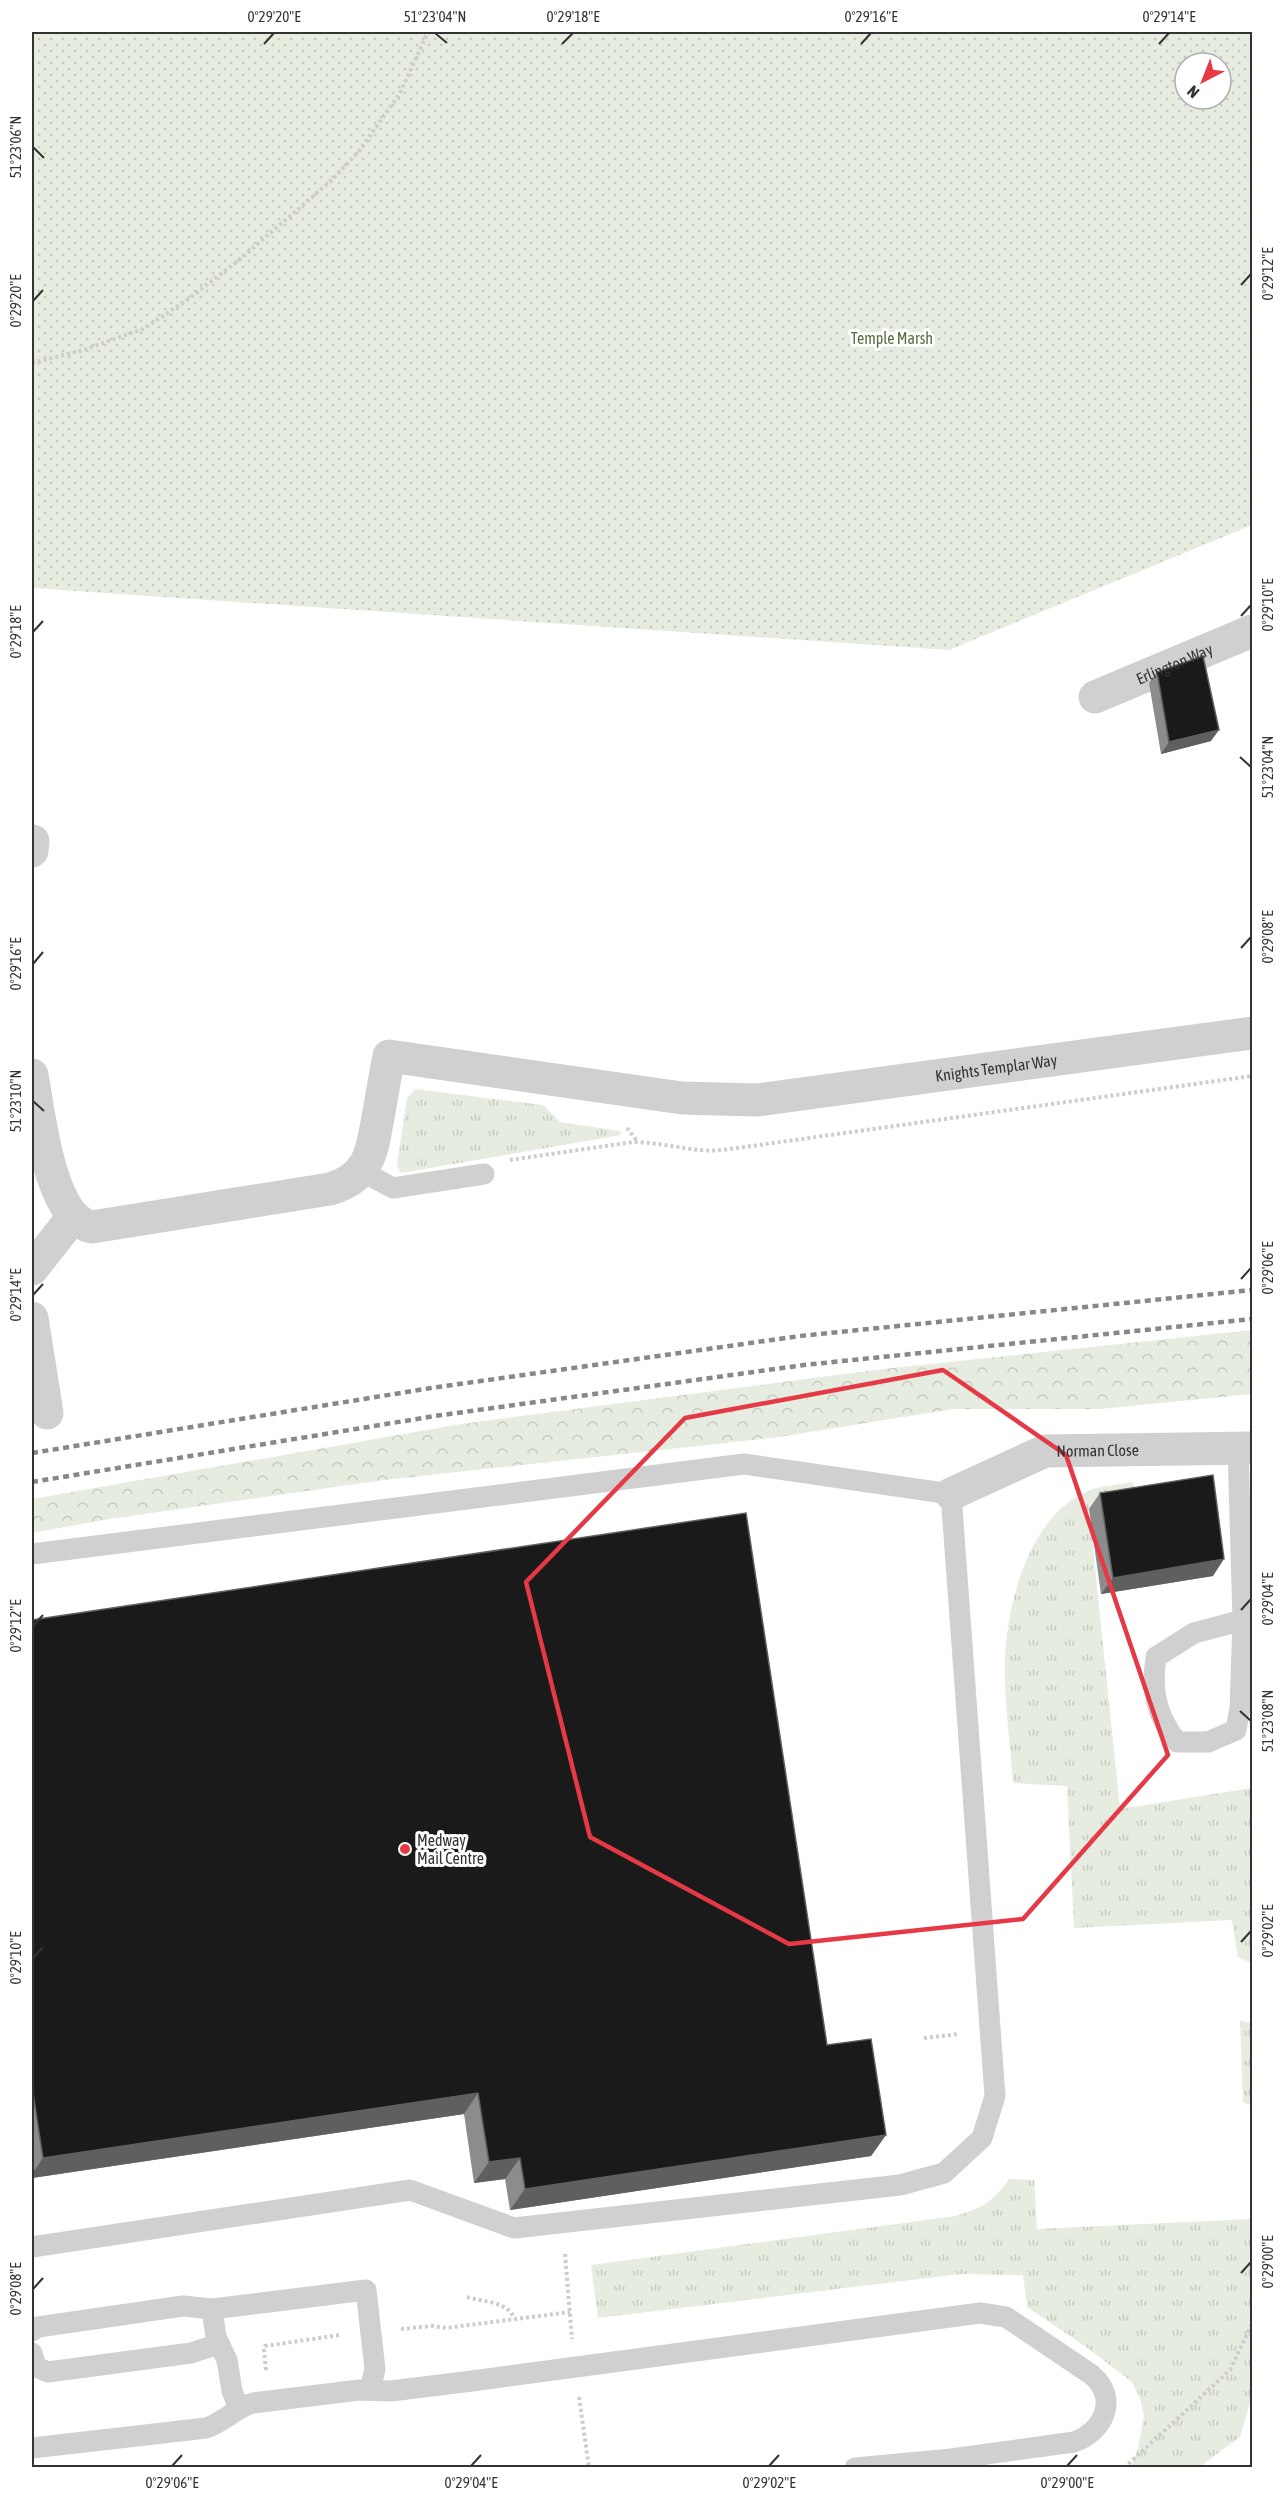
<svg xmlns="http://www.w3.org/2000/svg" width="1284" height="2499" font-family="'Asap Condensed',sans-serif">
<style>
.grass{fill:url(#grass-tufts)}
.forest{fill:url(#forest-crowns)}
.park{fill:url(#park-dots);fill-rule:evenodd}
.lines{fill:none;stroke-linecap:round;stroke-linejoin:round}
.path{stroke:#cdcdcd;stroke-width:4;stroke-dasharray:3 3;stroke-linecap:butt}
.lane{stroke:#d0d0d0;stroke-width:21}
.street{stroke:#d0d0d0;stroke-width:33}
.rail{stroke:#888;stroke-width:4.5;stroke-dasharray:6 4.5;stroke-linecap:butt}
.wall{fill:#8c8c8c}
.shaded-wall{fill:#5f5f5f}
.building{fill:#1a1a1a;stroke:#5f5f5f;stroke-width:1.5}
.marked{fill:none;stroke:#e63946;stroke-width:4.5;stroke-linejoin:round}
.ticks{fill:none;stroke:#333;stroke-width:2}
.poi-dot{fill:#e63946;stroke:#fff;stroke-width:2}
.labels{text-anchor:middle;dominant-baseline:central;stroke-width:6;stroke-linejoin:round;paint-order:stroke}
.park-label{font-size:16px;fill:#56703f;stroke:#fff}
.street-label{font-size:16px;fill:#333;stroke:#fff}
.poi-label{font-size:16px;fill:#333;stroke:#fff;text-anchor:start}
.neatline{fill:none;stroke:#333;stroke-width:2}
.ticks-label{font-size:15px;text-anchor:middle;fill:#333}
</style>
<defs>
<pattern id="grass-tufts" width="24" height="20" patternUnits="userSpaceOnUse" patternTransform="scale(1.5)"><rect width="24" height="20" fill="#e6ecdf"/><path d="M3 7l-1-3M5 7V3M7 7l1-3M15 17l-1-3M17 17v-4M19 17l1-3" fill="none" stroke="#c6cbc0"/></pattern>
<pattern id="forest-crowns" width="20" height="18" patternUnits="userSpaceOnUse" patternTransform="scale(1.5)"><rect width="20" height="18" fill="#e6ecdf"/><path d="M2 6a3 3 0 1 1 6 0M12 15a3 3 0 1 1 6 0" fill="none" stroke="#c6cbc0"/></pattern>
<pattern id="park-dots" width="8" height="8" patternUnits="userSpaceOnUse" patternTransform="scale(1.5)"><rect width="8" height="8" fill="#e6ecdf"/><path d="M2 2h.1M6 6h.1" fill="none" stroke="#c6cbc0" stroke-width="1.8" stroke-linecap="round"/></pattern>
</defs>
<rect width="100%" height="100%" fill="#fff"/>
<g class="grass">
<path d="M415,1089L543,1105L560,1122L620,1131L621,1135L401,1173L397,1165L407,1098Z"/>
<path d="M1133,1482L1140,1501L1089,1510L1120,1809L1252,1788V1963L1238,1957L1232,1920L1074,1928L1067,1786L1013,1783C1010,1742 1004,1700 1005,1659C1007,1602 1030,1515 1088,1491C1101,1485 1119,1485 1133,1482Z"/>
<path d="M1240,2021L1252,2023V2106L1243,2102Z"/>
<path d="M1009,2179L1034,2180L1037,2229L1252,2219V2396L1240,2437L1199,2467H1131L1138,2448L1144,2416L1140,2398L1132,2382L1085,2346L1027,2307L1023,2275L961,2274L598,2318L591,2265L956,2216C982,2208 994,2201 1009,2179Z"/>
</g>
<path class="forest" d="M1252,1330V1394L1100,1409H953L779,1437L384,1480L109,1519L32,1533V1499L461,1424L883,1369Z"/>
<path class="park" d="M32,32H1252V525L949,650L32,588ZM1185,63H1221V99H1185Z"/>
<g class="lines">
<g class="path">
<path d="M32,363L80,351L143,329L187,300L239,260L333,179L359,151L399,95L428,32"/>
<path d="M627,1128L637,1141"/>
<path d="M510,1160L633,1142C663,1142 693,1153 723,1150L1252,1076"/>
<path d="M924,2038L959,2034"/>
<path d="M565,2254L572,2339"/>
<path d="M467,2297C482,2302 509,2301 514,2319"/>
<path d="M401,2329L432,2326L446,2328L570,2312"/>
<path d="M266,2370L264,2350L265,2346L340,2335"/>
<path d="M579,2397L589,2468"/>
<path d="M1124,2468L1230,2370L1252,2324"/>
</g>
<g class="lane">
<path d="M361,1171L393,1188L484,1174"/>
<path d="M1238,1448L1243,1620L1240,1708L1236,1730L1208,1742H1177C1156,1715 1151,1691 1156,1657L1194,1633L1243,1620"/>
<path d="M32,1554L744,1464L951,1494L995,2096L982,2138L944,2173L900,2185L514,2228L410,2190L32,2247"/>
<path d="M32,2331L38,2327L183,2306L212,2309"/>
<path d="M32,2353L36,2367L48,2372L191,2353L219,2344"/>
<path d="M239,2408L232,2391L227,2360L216,2337L212,2309L366,2290L375,2369L370,2390"/>
<path d="M32,2448L206,2428C223,2423 235,2408 253,2403L359,2390L391,2391L472,2381L980,2313L1006,2317L1092,2375C1119,2399 1104,2431 1074,2442L951,2459L855,2468"/>
</g>
<g class="street">
<path id="s1" d="M1095,697L1252,631"/>
<path d="M32,851L33,841"/>
<path id="s2" d="M32,1075C39,1112 49,1219 92,1227L330,1189C369,1178 372,1152 378,1117C382,1096 385,1076 389,1056L682,1098L757,1100L1252,1033"/>
<path d="M32,1269L73,1217"/>
<path d="M32,1318L47,1413"/>
<path id="s3" d="M951,1494L1045,1451L1252,1448"/>
</g>
<g class="rail">
<path d="M32,1453L431,1388L800,1336L1252,1290"/>
<path d="M32,1482L435,1416L804,1365L1252,1319"/>
</g>
</g>
<g class="wall">
<path d="M1157,672L1211,741L1161,754L1149,683Z"/>
<path d="M1100,1493L1213,1576L1101,1594L1089,1509Z"/>
<path d="M32,1620L827,2045L886,2135L871,2156L510,2210L505,2179L474,2183L464,2114L32,2178Z"/>
</g>
<g class="shaded-wall">
<path d="M1219,730L1211,741L1161,754L1169,742Z"/>
<path d="M1224,1559L1213,1576L1101,1594L1113,1578Z"/>
<path d="M478,2093L464,2114L32,2178V2174L43,2158Z"/>
<path d="M886,2135L871,2156L510,2210L525,2189Z"/>
<path d="M520,2158L505,2179L474,2183L489,2162Z"/>
</g>
<g class="building">
<path d="M1203,656L1219,730L1169,742L1157,672Z"/>
<path d="M1213,1475L1224,1559L1113,1578L1100,1493Z"/>
<path d="M746,1513L827,2045L871,2039L886,2135L525,2189L520,2158L489,2162L478,2093L43,2158L32,2086V1620Z"/>
</g>
<path class="marked" d="M943,1370L1066,1455L1168,1755L1023,1919L789,1944L590,1837L526,1582L685,1418Z"/>
<path class="ticks" d="M435,33L447,43M264,44L274,33M562,44L573,33M861,44L871,33M1159,44L1169,33M33,147L44,158M1241,285L1251,274M33,301L43,290M1241,616L1251,605M33,632L43,621M1240,757L1251,767M1241,948L1251,937M33,964L43,952M33,1101L44,1111M1241,1279L1251,1268M33,1295L43,1284M1241,1610L1251,1599M33,1626L43,1615M1240,1711L1251,1721M1241,1942L1251,1931M33,1958L43,1947M1241,2273L1251,2262M33,2289L43,2278M172,2466L182,2455M471,2466L481,2455M769,2466L779,2455M1067,2466L1077,2455"/>
<circle class="poi-dot" cx="405" cy="1849" r="6"/>
<g class="labels">
<g class="park-label">
<text x="892" y="338">Temple Marsh</text>
</g>
<g class="street-label">
<text stroke="none"><textPath href="#s1" startOffset="86">Erlington Way</textPath></text>
<text stroke="none"><textPath href="#s2" startOffset="1179">Knights Templar Way</textPath></text>
<text stroke="none"><textPath href="#s3" startOffset="156">Norman Close</textPath></text>
</g>
<g class="poi-label">
<text x="417" y="1840">Medway<tspan x="417" dy="18">Mail Centre</tspan></text>
</g>
</g>
<rect width="1284" height="2499" fill="none" stroke="#ffffff" stroke-width="66"/>
<g transform="translate(1203 81) rotate(222)"><circle r="28" fill="#ffffff" stroke="#adadad" stroke-width="1.5"/>
<path d="M0-4.5L10 22L0 15L-10 22Z" fill="#e63946"/>
<text y="-9" font-size="16" font-weight="bold" text-anchor="middle" fill="#333333">N</text>
</g>
<rect x="33" y="33" width="1218" height="2433" class="neatline"/>
<g class="ticks-label">
<text x="274" y="22">0°29'20"E</text>
<text x="435" y="22">51°23'04"N</text>
<text x="573" y="22">0°29'18"E</text>
<text x="871" y="22">0°29'16"E</text>
<text x="1169" y="22">0°29'14"E</text>
<text transform="translate(16 147) rotate(-90)" y="5">51°23'06"N</text>
<text transform="translate(1268 274) rotate(-90)" y="5">0°29'12"E</text>
<text transform="translate(16 301) rotate(-90)" y="5">0°29'20"E</text>
<text transform="translate(1268 605) rotate(-90)" y="5">0°29'10"E</text>
<text transform="translate(16 632) rotate(-90)" y="5">0°29'18"E</text>
<text transform="translate(1268 767) rotate(-90)" y="5">51°23'04"N</text>
<text transform="translate(1268 937) rotate(-90)" y="5">0°29'08"E</text>
<text transform="translate(16 964) rotate(-90)" y="5">0°29'16"E</text>
<text transform="translate(16 1101) rotate(-90)" y="5">51°23'10"N</text>
<text transform="translate(1268 1268) rotate(-90)" y="5">0°29'06"E</text>
<text transform="translate(16 1295) rotate(-90)" y="5">0°29'14"E</text>
<text transform="translate(1268 1599) rotate(-90)" y="5">0°29'04"E</text>
<text transform="translate(16 1626) rotate(-90)" y="5">0°29'12"E</text>
<text transform="translate(1268 1721) rotate(-90)" y="5">51°23'08"N</text>
<text transform="translate(1268 1931) rotate(-90)" y="5">0°29'02"E</text>
<text transform="translate(16 1958) rotate(-90)" y="5">0°29'10"E</text>
<text transform="translate(1268 2262) rotate(-90)" y="5">0°29'00"E</text>
<text transform="translate(16 2289) rotate(-90)" y="5">0°29'08"E</text>
<text x="172" y="2488">0°29'06"E</text>
<text x="471" y="2488">0°29'04"E</text>
<text x="769" y="2488">0°29'02"E</text>
<text x="1067" y="2488">0°29'00"E</text>
</g>
</svg>
